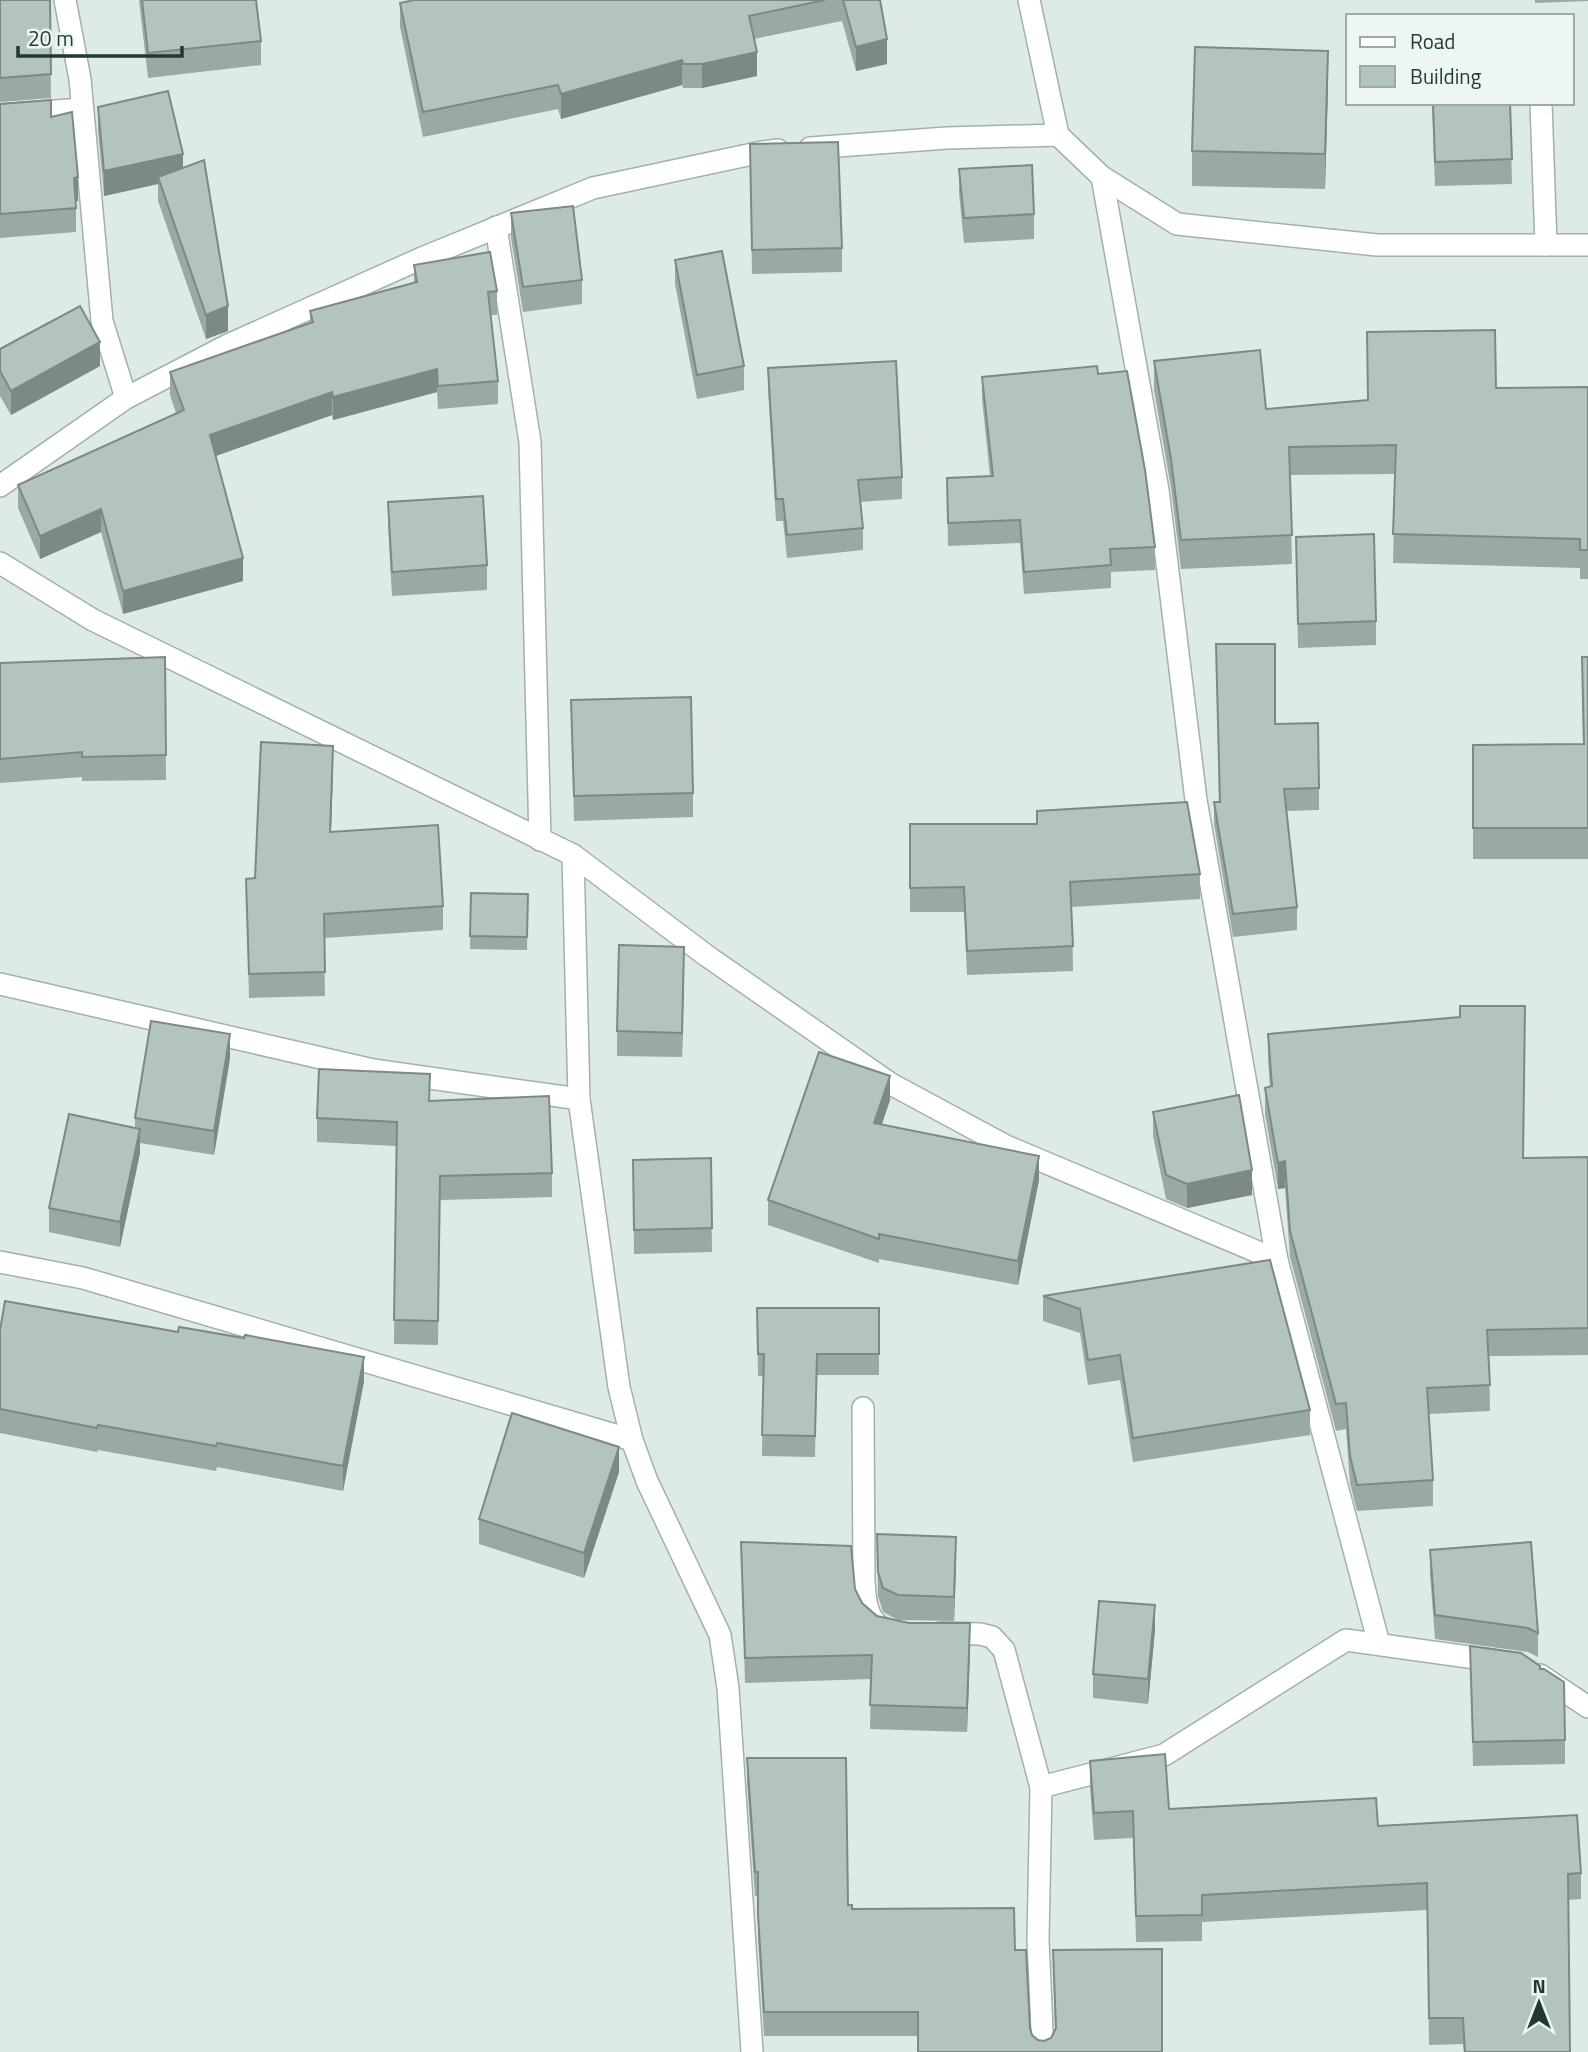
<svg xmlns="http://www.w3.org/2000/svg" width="1588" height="2052" font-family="'Titillium Web',sans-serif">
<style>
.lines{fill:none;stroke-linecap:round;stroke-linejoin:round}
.minor-casing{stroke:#a1b1ad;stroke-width:24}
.minor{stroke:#fff;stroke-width:21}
.wall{fill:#9aa9a4}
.shaded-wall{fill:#7d8986}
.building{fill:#b3c4bf;stroke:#7d8986;stroke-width:2}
</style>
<rect width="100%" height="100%" fill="#deeae6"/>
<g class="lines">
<g class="minor-casing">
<g id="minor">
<path d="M65,0L80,79L102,321L126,398"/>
<path d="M1029,0L1058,135"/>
<path d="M1541,103L1546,245"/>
<path d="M0,115L82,109"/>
<path d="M810,148L947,138L1058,135L1102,177L1177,224L1377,245H1588"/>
<path d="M1102,177L1158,490L1196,800L1277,1260"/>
<path d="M496,227L530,442L540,840"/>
<path d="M0,486L126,398L228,345L422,258L593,188L762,152L778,150"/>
<path d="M0,563L93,620L573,855L707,956L891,1084L1006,1146L1277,1260L1379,1644"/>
<path d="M573,855L579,1099L619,1387L632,1440L647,1481L720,1635L728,1688L752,2052"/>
<path d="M0,984L373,1070L579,1099"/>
<path d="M0,1262L83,1278L632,1440"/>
<path d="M863,1408L864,1581C865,1598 866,1619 882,1628"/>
<path d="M941,1633L980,1634L992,1637L1004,1650L1041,1787L1038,1940L1043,2052"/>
<path d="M1540,1675L1588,1707"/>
<path d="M1041,1787L1164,1755L1346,1640L1497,1661"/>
</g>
</g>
<use href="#minor" class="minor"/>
</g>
<g class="wall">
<path d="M0,0H50L51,98L0,102Z"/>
<path d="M139,0H256L261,41V65L148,78Z"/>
<path d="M414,0H880L887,64L856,71L842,21L754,39L757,76L702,88H683L682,85L561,119L558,109L423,137L400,27V3Z"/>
<path d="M1535,0H1588V1L1535,3Z"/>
<path d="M1328,86L1325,189L1192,186V151Z"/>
<path d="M1432,103H1510L1512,184L1435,186Z"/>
<path d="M0,104L51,117L78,201L76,202V232L0,238Z"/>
<path d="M98,107L183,168L228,331L206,339L158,201V184L104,196L98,131Z"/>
<path d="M750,144L842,248V272L752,274Z"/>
<path d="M959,169L1034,214V239L964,243L959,193Z"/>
<path d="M511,213L582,280V304L523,312L511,238Z"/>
<path d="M675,260L744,366V390L697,399L675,284Z"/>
<path d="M414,265L497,291V315H491L498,381V404L438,409L437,392L333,420L332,415L215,456L243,581L123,614L101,532L40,559L18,508V485L176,413L170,395V372L310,323V311L414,282Z"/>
<path d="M0,349L100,366L11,415L0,396Z"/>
<path d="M1154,361L1266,409L1496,388L1588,387V579H1580V568L1393,563L1395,474L1290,475L1292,564L1181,569L1171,488L1154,390Z"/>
<path d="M768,368L902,477V499L860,502L863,528V550L787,558L783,521H776L768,390Z"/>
<path d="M1098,374L1155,547V570L1111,572V588L1024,594L1020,543L948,546L947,478L990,476L982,399V377Z"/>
<path d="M388,502L487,565V590L392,596L388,526Z"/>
<path d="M1296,537L1376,621V645L1298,648Z"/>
<path d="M1216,644L1275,724L1319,788V810L1287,811L1297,907V930L1233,937L1214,824V802H1219Z"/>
<path d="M165,657L166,780L82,781V777L0,783V663Z"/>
<path d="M1582,657H1588V859H1473V745L1583,744Z"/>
<path d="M571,700L693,793V817L574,821Z"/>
<path d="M333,770L331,832L443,906V930L324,938L325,996L249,998L246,879L255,878Z"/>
<path d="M1037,811L1200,874V899L1072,907L1073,971L967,975L964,912H910V824H1037Z"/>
<path d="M471,893L528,894L527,950L470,949Z"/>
<path d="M684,972L682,1057L617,1056V1031Z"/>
<path d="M1268,1034L1523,1158L1588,1157V1355L1489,1356L1490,1411L1429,1414L1433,1480V1506L1357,1511L1350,1483L1346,1429L1336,1431L1290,1257L1285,1188L1278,1189L1265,1114V1088L1270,1087L1268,1060Z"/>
<path d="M230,1058L214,1155L140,1143V1153L120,1247L49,1232V1208L135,1128V1118Z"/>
<path d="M890,1100L882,1124L1039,1180L1018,1285L879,1259V1263L768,1225V1200Z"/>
<path d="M430,1101L552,1173V1197L440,1200L438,1345L394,1344L396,1146L317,1142V1118Z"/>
<path d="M1153,1112L1252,1195L1187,1208L1166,1199L1153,1136Z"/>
<path d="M711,1158L712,1252L634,1254L633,1160Z"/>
<path d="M1270,1260L1310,1410V1435L1133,1462L1120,1380L1088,1385L1080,1333L1043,1321V1296Z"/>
<path d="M757,1308H879V1375H817L815,1457L762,1456L763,1376H758Z"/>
<path d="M0,1330L364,1381L343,1491L217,1467L216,1471L98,1450L97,1452L0,1433Z"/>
<path d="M619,1472L584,1578L479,1544V1519Z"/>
<path d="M877,1534L956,1561L954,1621L898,1620L883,1612L878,1596Z"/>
<path d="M741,1542L855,1589L862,1603L877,1616L970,1647L967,1732L870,1729L871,1679L745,1683Z"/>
<path d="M1430,1550L1538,1633V1657L1528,1652L1435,1639L1430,1574Z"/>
<path d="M1155,1630L1148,1704L1093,1698V1674Z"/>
<path d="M1470,1646L1540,1669L1565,1740V1764L1473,1766Z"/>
<path d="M747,1758L848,1905L852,1909L1015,1950L1030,2028L1032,2035L1038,2040L1044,2041L1051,2038L1055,2030L1053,1950L1162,2052L918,2036H764L758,1938V1896H755L747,1782Z"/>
<path d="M1090,1761L1169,1809L1378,1826L1581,1873V1899L1568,1900L1570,2052H1464L1463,2044L1429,2045L1427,1910L1202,1922V1941L1136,1942L1133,1838L1094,1840L1090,1788Z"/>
</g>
<g class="shaded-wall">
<path d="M887,39V64L856,71V47Z"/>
<path d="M1328,51V86L1325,189V154Z"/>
<path d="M757,52V76L702,88V64Z"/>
<path d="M682,60V85L561,119V94Z"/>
<path d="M183,154V178L158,177V184L104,196V171Z"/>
<path d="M78,177V201L74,202V178Z"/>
<path d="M228,306V331L206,339V315Z"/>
<path d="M100,342V366L11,415V391Z"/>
<path d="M437,369V392L333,420V397Z"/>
<path d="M332,392V415L210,458V435Z"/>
<path d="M101,509V532L40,559V536Z"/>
<path d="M243,558V581L123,614V591Z"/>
<path d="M333,746V770L330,856V832Z"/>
<path d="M684,947V972L682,1057V1033Z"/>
<path d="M230,1034V1058L214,1155V1131Z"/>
<path d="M890,1076V1100L874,1147V1123Z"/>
<path d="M140,1129V1153L120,1247V1222Z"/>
<path d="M1039,1156V1180L1018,1285V1261Z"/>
<path d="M1285,1161V1188L1278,1189V1163Z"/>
<path d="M1252,1170V1195L1187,1208V1184Z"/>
<path d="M364,1357V1381L343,1491V1466Z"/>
<path d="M619,1447V1472L584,1578V1553Z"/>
<path d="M956,1537V1561L954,1621V1597Z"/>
<path d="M1155,1605V1630L1148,1704V1679Z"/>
<path d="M970,1623V1647L967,1732V1708Z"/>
</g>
<g class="building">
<path d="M0,0H50L51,74L0,78Z"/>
<path d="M142,0H256L261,41L148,53Z"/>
<path d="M414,0H825L749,16L757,52L702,64H683L682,60L561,94L558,85L423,112L400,3Z"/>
<path d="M843,0H880L887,39L856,47Z"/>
<path d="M1195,47L1328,51L1325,154L1192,151Z"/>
<path d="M168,91L183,154L104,171L98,107Z"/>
<path d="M51,100V117L72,112L78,177L74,178L76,208L0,214V104Z"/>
<path d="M1433,103H1510L1512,159L1435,162Z"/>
<path d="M838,142L842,248L752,250L750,144Z"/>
<path d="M204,160L228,306L206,315L158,177Z"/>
<path d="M1032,165L1034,214L964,218L959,169Z"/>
<path d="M573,206L582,280L523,287L511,213Z"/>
<path d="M722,251L744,366L697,375L675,260Z"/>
<path d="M490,252L497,291L488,292L498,381L438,386L437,369L333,397L332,392L210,435L243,558L123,591L101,509L40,536L18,485L184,410L170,372L313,322L310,311L417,282L414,265Z"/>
<path d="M80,306L100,342L11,391L0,371V349Z"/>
<path d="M1495,330L1496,388L1588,387V550H1580V539L1393,534L1396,445L1289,447L1292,535L1181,540L1171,459L1154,361L1260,350L1266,409L1368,400L1367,332Z"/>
<path d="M896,361L902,477L858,480L863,528L787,535L783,499H776L768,368Z"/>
<path d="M1097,366L1098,374L1127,371L1145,470L1155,547L1110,549L1111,565L1024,572L1020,520L948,523L947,478L993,476L982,377Z"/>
<path d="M483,496L487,565L392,572L388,502Z"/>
<path d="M1374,534L1376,621L1298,624L1296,537Z"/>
<path d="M1216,644H1275V724L1318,723L1319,788L1284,789L1297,907L1233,914L1214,802H1220Z"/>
<path d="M165,657L166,755L82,757V752L0,759V663Z"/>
<path d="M1582,657H1588V828H1473V745L1584,744Z"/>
<path d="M691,697L693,793L574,796L571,700Z"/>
<path d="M261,742L333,746L330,832L438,825L443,906L324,914L325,972L249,974L246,879L255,878Z"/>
<path d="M1187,802L1200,874L1070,882L1073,946L967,951L964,887L910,888V824H1037V811Z"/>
<path d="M471,893L528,894L527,937L470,936Z"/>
<path d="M619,945L684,947L682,1033L617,1031Z"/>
<path d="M1460,1006H1525L1523,1158L1588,1157V1328L1487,1330L1490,1385L1427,1388L1433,1480L1357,1485L1350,1456L1346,1403L1336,1404L1290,1231L1285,1161L1278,1163L1265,1088L1272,1086L1268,1034L1460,1017Z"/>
<path d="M151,1021L230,1034L214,1131L135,1118Z"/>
<path d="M819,1052L890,1076L874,1123L1039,1156L1018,1261L879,1234V1239L768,1200Z"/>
<path d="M319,1069L430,1074L429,1101L549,1096L552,1173L440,1176L438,1321L394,1320L397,1122L317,1118Z"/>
<path d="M1239,1095L1252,1170L1187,1184L1166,1175L1153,1112Z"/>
<path d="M69,1114L140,1129L120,1222L49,1208Z"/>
<path d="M711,1158L712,1228L634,1230L633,1160Z"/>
<path d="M1270,1260L1310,1410L1133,1438L1120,1355L1088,1360L1080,1309L1043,1296Z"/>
<path d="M5,1301L178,1332L179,1327L244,1338L245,1335L364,1357L343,1466L217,1443L216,1446L98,1425L97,1428L0,1409V1330Z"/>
<path d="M757,1308H879V1354H817L815,1436L762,1435L764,1354H758Z"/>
<path d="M512,1413L619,1447L584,1553L479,1519Z"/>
<path d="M877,1534L956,1537L954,1597L898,1595L883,1588L878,1572Z"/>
<path d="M741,1542L851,1546L855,1589L862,1603L877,1616L909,1623H970L967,1708L870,1705L872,1655L745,1658Z"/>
<path d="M1531,1542L1538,1633L1528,1628L1435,1615L1430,1550Z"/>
<path d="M1099,1601L1155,1605L1148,1679L1093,1674Z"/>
<path d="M1470,1646L1521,1653L1540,1666V1669H1544L1564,1682L1565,1740L1473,1742Z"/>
<path d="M1165,1754L1169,1809L1376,1798L1378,1826L1577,1815L1581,1873L1568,1874L1570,2052H1465L1463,2018H1429L1427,1883L1202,1895V1915L1136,1916L1133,1811L1094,1813L1090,1761Z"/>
<path d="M747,1758H846L848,1905H852V1909L1014,1908L1015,1950H1026L1030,2028L1032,2035L1038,2040L1044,2041L1051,2038L1056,2028L1053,1950L1162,1949V2052H918V2012H764L758,1914V1872H755Z"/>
</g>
<rect x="1346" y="14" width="228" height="91" fill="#eef6f3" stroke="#9baaa7" stroke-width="2"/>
<rect x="1360" y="37" width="35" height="10" fill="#ffffff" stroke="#9baaa7" stroke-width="2"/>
<text x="1410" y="49" font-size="21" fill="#1f3935">Road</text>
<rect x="1360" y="66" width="35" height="21" fill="#b3c4bf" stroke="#9baaa7" stroke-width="2"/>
<text x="1410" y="84" font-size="21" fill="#1f3935">Building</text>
<g transform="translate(1539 2003)" stroke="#eef6f3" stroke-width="5" paint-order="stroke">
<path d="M0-5L12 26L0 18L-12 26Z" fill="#1f3935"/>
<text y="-10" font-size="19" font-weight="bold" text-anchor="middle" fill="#1f3935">N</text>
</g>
<path d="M18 46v10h164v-10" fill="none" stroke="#1f3935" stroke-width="3.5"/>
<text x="28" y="46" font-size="21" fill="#1f3935" stroke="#eef6f3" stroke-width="5" paint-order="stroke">20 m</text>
</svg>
